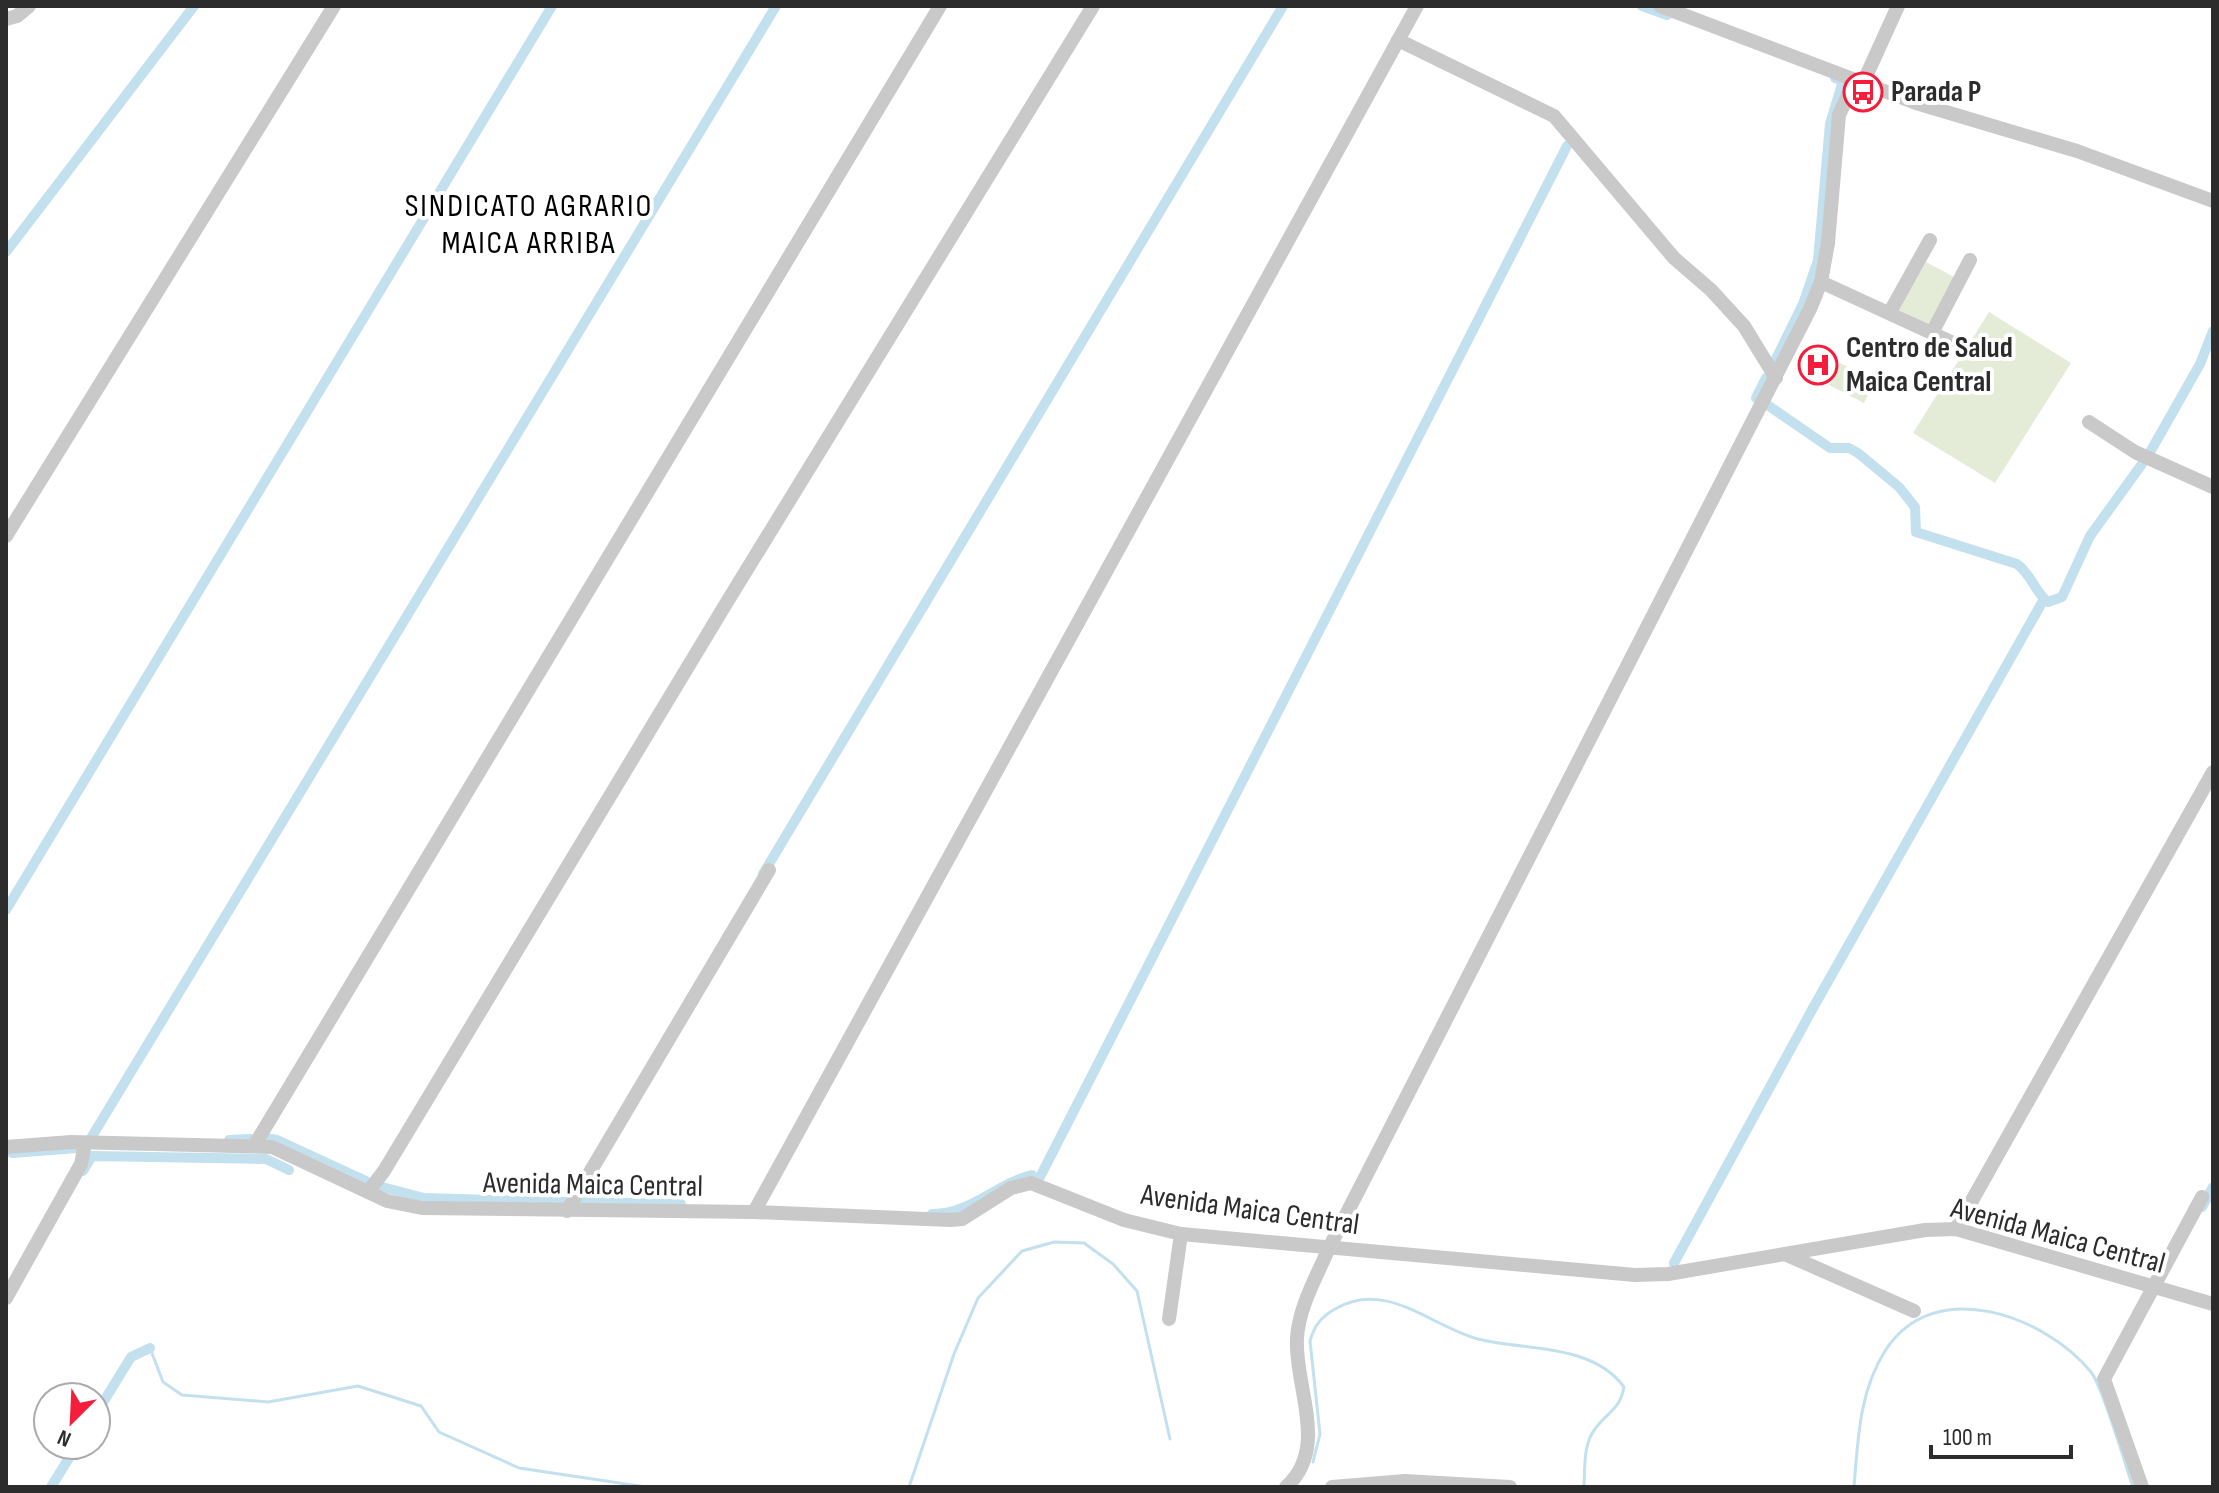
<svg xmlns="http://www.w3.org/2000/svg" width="2219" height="1493" font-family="'Sofia Sans Condensed',sans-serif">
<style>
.green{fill:#e4ecd8}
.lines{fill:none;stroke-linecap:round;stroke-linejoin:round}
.stream{stroke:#c2e0ee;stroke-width:3}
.canal{stroke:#c2e0ee;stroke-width:10}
.minor{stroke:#c9c9c9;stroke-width:14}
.labels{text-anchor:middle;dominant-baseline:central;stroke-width:8;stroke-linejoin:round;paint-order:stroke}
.poi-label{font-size:30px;font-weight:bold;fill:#2c2c2c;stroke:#fff;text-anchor:start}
.street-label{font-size:30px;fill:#2c2c2c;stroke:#fff}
.neighbourhood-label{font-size:32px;letter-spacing:2px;fill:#000;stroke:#fff}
</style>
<rect width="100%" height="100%" fill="#fff"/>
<g class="green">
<path d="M1926,262L1956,278L1929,325L1899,310Z"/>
<path d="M1989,312L2071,363L1995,483L1913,433Z"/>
<path d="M1840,363L1875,380L1864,403L1829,385Z"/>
</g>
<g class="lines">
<g class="stream">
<path d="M150,1348L163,1382L182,1395L268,1402L358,1386L421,1406L439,1432L519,1468L646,1487"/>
<path d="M1313,1462L1320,1434L1310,1341C1314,1326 1321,1317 1335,1309C1386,1279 1430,1326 1478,1339C1525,1351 1592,1343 1624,1387C1620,1410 1607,1412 1595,1429C1583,1444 1585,1469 1584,1487"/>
<path d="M909,1487L954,1354L978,1298L1022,1251L1054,1242L1084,1243L1113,1264L1137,1291L1170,1439"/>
<path d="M1854,1487C1858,1440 1859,1392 1885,1351C1934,1274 2045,1316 2091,1372C2103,1387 2125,1464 2133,1487"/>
</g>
<g class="canal">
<path d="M1642,6L1667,15"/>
<path d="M6,252L194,6"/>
<path d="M1774,363L1803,304L1818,260L1830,124L1843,81L1835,78"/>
<path d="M1756,398L1766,378"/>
<path d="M1769,406L1830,448H1849L1858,453L1899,487L1915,507L1916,532L2017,564C2032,575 2034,591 2048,602L2062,597L2090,536L2142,464"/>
<path d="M2149,454L2200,364L2213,331"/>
<path d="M763,874L1283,6"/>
<path d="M6,910L552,6"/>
<path d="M91,1138L776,6"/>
<path d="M265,1138L277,1140L366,1181"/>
<path d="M229,1140L250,1139"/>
<path d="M12,1153L77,1148"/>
<path d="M83,1171L92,1156L266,1159L289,1170"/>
<path d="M1040,1177L1567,146"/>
<path d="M382,1187L424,1198L567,1202"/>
<path d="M579,1202L681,1204"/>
<path d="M2202,1207L2213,1187"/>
<path d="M932,1214C970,1215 997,1183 1032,1175"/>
<path d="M1674,1263L1813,1008L2044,599"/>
<path d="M96,1414L131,1357L150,1348"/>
<path d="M51,1487L77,1445"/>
</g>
<g class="minor">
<path d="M1660,6L1916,103L2077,151L2213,201"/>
<path d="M6,19L17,16L29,6"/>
<path d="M1398,40L1554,116L1674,258L1711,290L1744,326L1776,378"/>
<path d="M1863,83L1898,6"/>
<path d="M1821,282L1962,347"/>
<path d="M1890,312L1930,240"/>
<path d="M1933,331L1970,260"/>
<path d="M2089,422L2135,452L2213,487"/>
<path d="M6,536L334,6"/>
<path d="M254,1146L940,6"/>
<path d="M6,1147L71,1142L272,1147L387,1201L422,1208L754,1212L950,1220L962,1219L1011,1188L1031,1183L1124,1220L1181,1234L1635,1275L1668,1274L1925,1230L1956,1229L2213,1304"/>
<path d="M368,1192L384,1171L727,602L1093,6"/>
<path d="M567,1211L769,870"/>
<path d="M754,1212L1417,6"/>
<path d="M1956,1229L2213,772"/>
<path d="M1787,1255L1914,1311"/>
<path d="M6,1298L81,1164L85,1144"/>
<path d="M1169,1319L1181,1234"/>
<path d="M1286,1487C1330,1448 1294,1386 1297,1338C1299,1307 1316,1278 1328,1250L1810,309L1821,282L1828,243L1839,115L1855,80"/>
<path d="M1332,1487L1405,1481L1510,1487"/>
<path d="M2142,1487L2104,1379L2202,1197"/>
</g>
</g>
<defs>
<g id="bus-ring" transform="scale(2)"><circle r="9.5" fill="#fff" stroke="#f41d3c" stroke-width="1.5"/><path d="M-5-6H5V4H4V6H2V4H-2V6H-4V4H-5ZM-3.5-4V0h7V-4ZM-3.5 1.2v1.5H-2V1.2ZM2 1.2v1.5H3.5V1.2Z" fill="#f41d3c"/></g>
<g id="hospital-ring" transform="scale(2)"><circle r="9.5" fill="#fff" stroke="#f41d3c" stroke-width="1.5"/><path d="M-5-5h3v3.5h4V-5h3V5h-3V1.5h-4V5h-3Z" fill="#f41d3c"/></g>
</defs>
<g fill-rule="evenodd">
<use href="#bus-ring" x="1863" y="92"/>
<use href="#hospital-ring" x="1818" y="365"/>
</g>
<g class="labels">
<g class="poi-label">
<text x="1891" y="92">Parada P</text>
<text x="1846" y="348">Centro de Salud<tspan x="1846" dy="34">Maica Central</tspan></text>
</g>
<g class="street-label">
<text transform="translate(593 1185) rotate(1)">Avenida Maica Central</text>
<text transform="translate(1250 1210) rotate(8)">Avenida Maica Central</text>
<text transform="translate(2058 1236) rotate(15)">Avenida Maica Central</text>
</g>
<g class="neighbourhood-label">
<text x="529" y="206">SINDICATO AGRARIO<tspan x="529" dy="37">MAICA ARRIBA</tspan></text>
</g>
</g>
<rect width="2219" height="1493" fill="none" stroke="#2c2c2c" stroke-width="16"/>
<g transform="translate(72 1421) rotate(204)"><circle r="38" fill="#ffffff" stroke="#ababab" stroke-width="2"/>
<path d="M0-6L14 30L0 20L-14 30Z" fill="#f41d3c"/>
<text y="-12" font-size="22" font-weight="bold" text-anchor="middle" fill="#2c2c2c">N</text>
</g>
<path d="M1931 1445v12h140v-12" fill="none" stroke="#2c2c2c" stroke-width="4"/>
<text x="1943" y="1445" font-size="24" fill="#2c2c2c" stroke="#ffffff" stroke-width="6" paint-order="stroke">100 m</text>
</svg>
